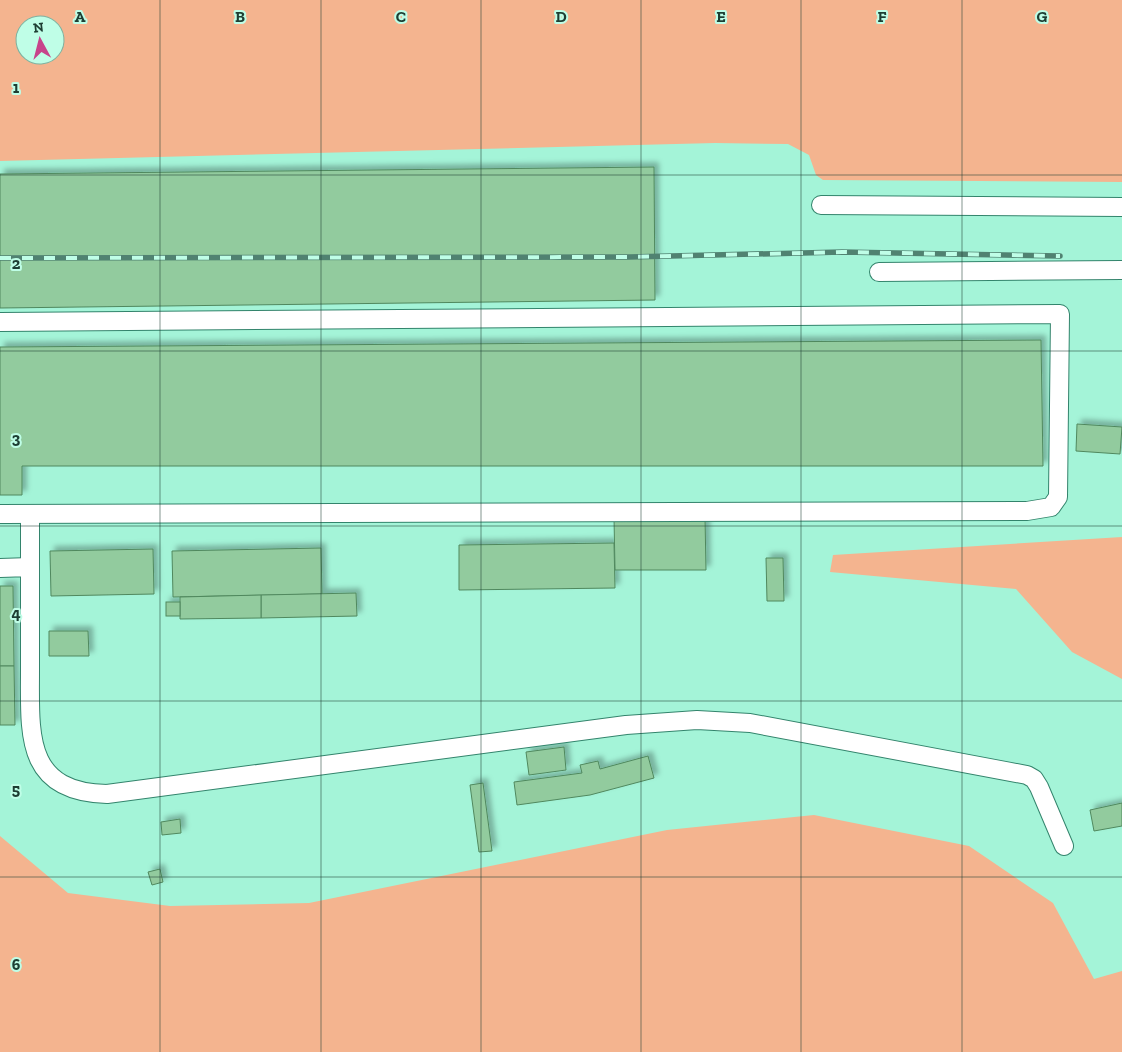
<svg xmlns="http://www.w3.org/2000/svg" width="1122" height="1052" font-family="'Zilla Slab',serif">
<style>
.green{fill:#f4b48f;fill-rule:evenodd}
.building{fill:#92cb9e;stroke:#50885e;filter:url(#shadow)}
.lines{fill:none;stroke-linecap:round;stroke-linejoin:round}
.minor-casing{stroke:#33846c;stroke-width:20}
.minor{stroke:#fff;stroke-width:18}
.rail-casing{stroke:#508271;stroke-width:5.5}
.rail{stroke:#bffee7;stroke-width:4;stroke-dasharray:11;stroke-linecap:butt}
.grid{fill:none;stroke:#1d3e33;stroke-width:1;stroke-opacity:0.55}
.grid-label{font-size:16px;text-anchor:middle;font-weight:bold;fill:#1d3e33;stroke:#bffee7;stroke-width:4;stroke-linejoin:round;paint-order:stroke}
</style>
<defs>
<filter id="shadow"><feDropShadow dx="4.5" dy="-4.5" stdDeviation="2.5" flood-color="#0004"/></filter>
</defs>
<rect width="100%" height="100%" fill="#a4f4d8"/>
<g class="green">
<path d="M0,0H1122V182L823,180L816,175L809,155L788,144L715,143L0,161ZM25,25H55V55H25Z"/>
<path d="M1122,537V679L1072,652L1016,589L830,572L833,555Z"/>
<path d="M814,815L969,846L1053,903L1094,979L1122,971V1052H0V836L68,893L170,906L309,903L667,830Z"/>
</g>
<g class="building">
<path d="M654,167L655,300L0,308V174Z"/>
<path d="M1041,340L1043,466H22V495H0V347Z"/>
<path d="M1077,424L1122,427L1120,454L1076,451Z"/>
<path d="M705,517L706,570H615L614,518Z"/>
<path d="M614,543L615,588L459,590V545Z"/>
<path d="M321,548L322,594L173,597L172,551Z"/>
<path d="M153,549L154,594L51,596L50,551Z"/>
<path d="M766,558H783L784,601H767Z"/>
<path d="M0,586H13L14,666H0Z"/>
<path d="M356,593L357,616L261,618V595Z"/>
<path d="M261,595V618L180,619V597Z"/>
<rect x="166" y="602" width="14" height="14"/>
<path d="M49,631H88L89,656H49Z"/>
<path d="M0,666H14L15,725H0Z"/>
<path d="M564,747L566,770L529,775L526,752Z"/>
<path d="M648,756L654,778L590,795L517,805L514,782L582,773L580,765L598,761L600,769Z"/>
<path d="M483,783L492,851L479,852L470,785Z"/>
<path d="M1122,803V826L1094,831L1090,810Z"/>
<path d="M180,819L181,833L162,835L161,822Z"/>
<path d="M160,869L163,882L152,885L148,872Z"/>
</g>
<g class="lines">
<g class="minor-casing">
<g id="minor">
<path d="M821,205L1122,207"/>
<path d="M879,272L1122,270"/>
<path d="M0,322L1060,314L1058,497L1051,507L1027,511L0,514"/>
<path d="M30,567V514"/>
<path d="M0,568L30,567C30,602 30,636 30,670C30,734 24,792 107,794L626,725L697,720L750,723L1027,775L1034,779L1039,787L1064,846"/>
</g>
</g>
<use href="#minor" class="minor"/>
<g class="rail-casing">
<path id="rail" d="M0,258L629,257L842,252L1060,256"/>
</g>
<use href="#rail" class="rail"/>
</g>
<path class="grid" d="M160,0V1052M321,0V1052M481,0V1052M641,0V1052M801,0V1052M962,0V1052M0,175H1122M0,351H1122M0,526H1122M0,701H1122M0,877H1122"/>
<g class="grid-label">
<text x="80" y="22">A</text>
<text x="240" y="22">B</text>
<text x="401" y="22">C</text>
<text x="561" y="22">D</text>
<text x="721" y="22">E</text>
<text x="882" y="22">F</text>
<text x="1042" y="22">G</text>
<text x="16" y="93">1</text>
<text x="16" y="269">2</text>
<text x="16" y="444">3</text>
<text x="16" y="619">4</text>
<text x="16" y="795">5</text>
<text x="16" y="970">6</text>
</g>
<g transform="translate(40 40) rotate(353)"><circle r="24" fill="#bffee7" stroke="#7eb19f"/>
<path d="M0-4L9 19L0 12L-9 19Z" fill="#c7448b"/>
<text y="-8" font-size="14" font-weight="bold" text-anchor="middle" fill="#1d3e33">N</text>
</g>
</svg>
